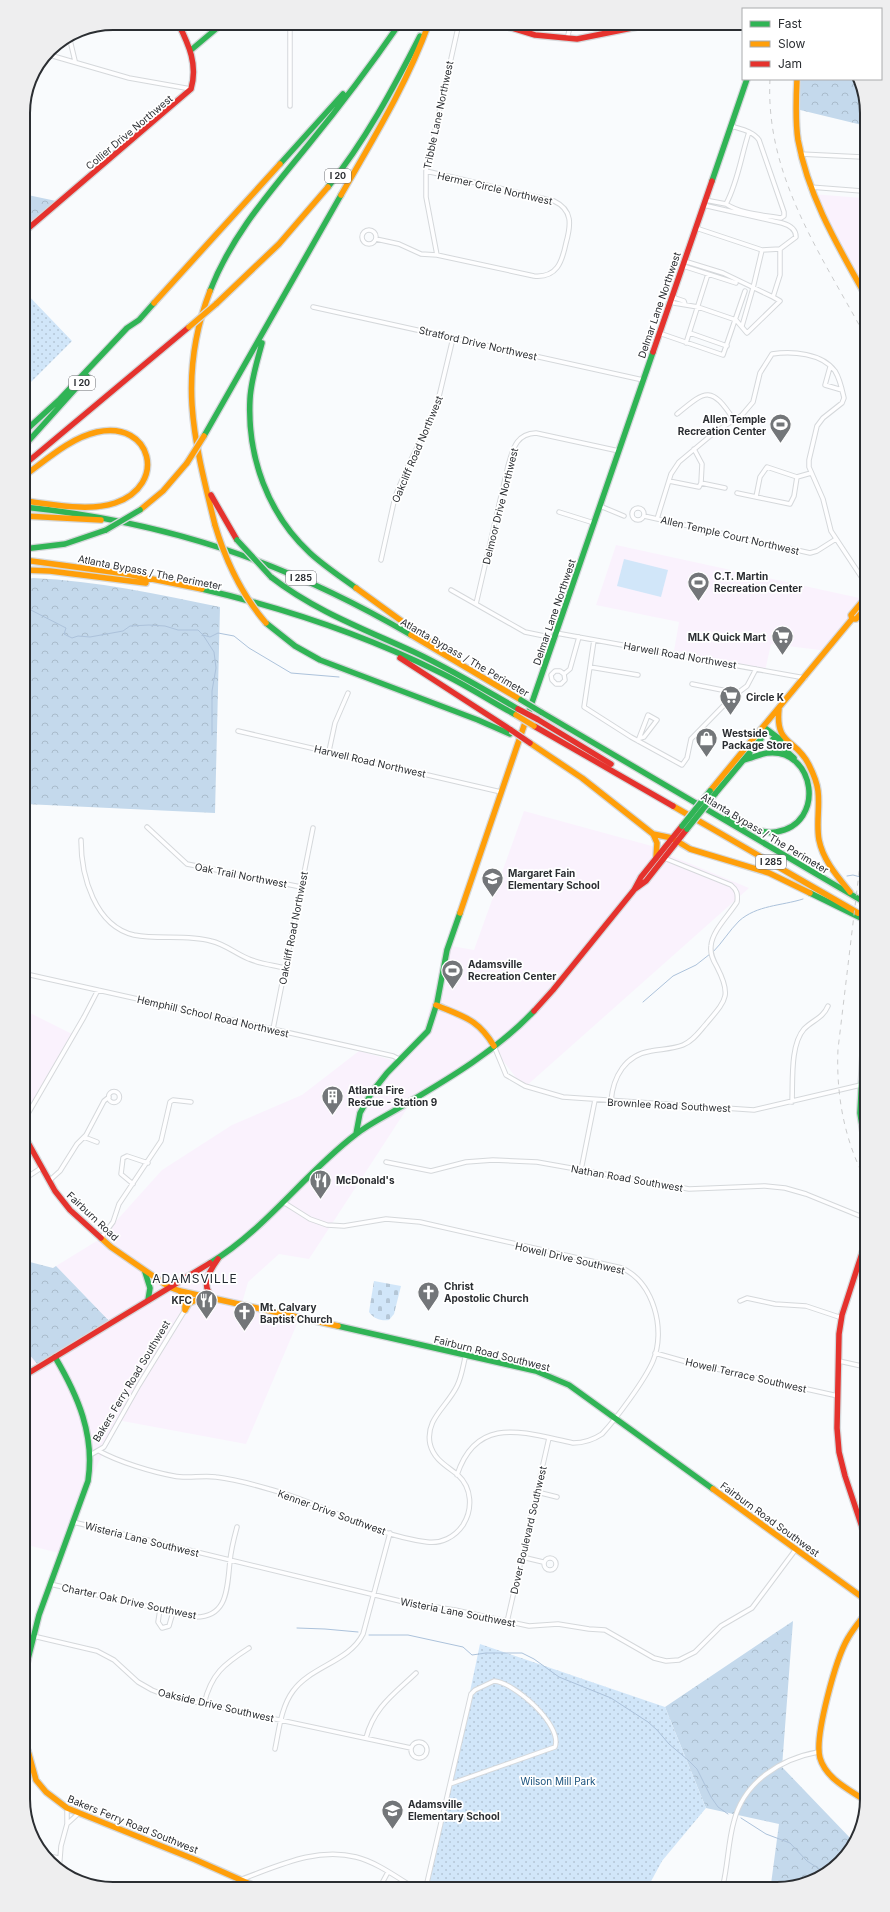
<svg xmlns="http://www.w3.org/2000/svg" width="890" height="1912" font-family="Inter,sans-serif">
<defs>
<pattern id="forest-crowns" width="20" height="18" patternUnits="userSpaceOnUse"><rect width="20" height="18" fill="#c4d9ec"/><path d="M2 6a3 3 0 1 1 6 0M12 15a3 3 0 1 1 6 0" fill="none" stroke="#a9bbcb"/></pattern>
<pattern id="cemetery-stones" width="16" height="16" patternUnits="userSpaceOnUse"><rect width="16" height="16" fill="#d1e6f9"/><path d="M2 7V4a2 2 0 0 1 4 0v3zM10 15v-3a2 2 0 0 1 4 0v3z" fill="#b4c6d6"/></pattern>
<pattern id="park-dots" width="8" height="8" patternUnits="userSpaceOnUse"><rect width="8" height="8" fill="#d1e6f9"/><path d="M2 2h.1M6 6h.1" fill="none" stroke="#b4c6d6" stroke-width="1.8" stroke-linecap="round"/></pattern>
</defs>
<rect width="100%" height="100%" fill="#f9fbfd"/>
<path fill="#faf2fd" d="M812,194L862,198L863,292Z
M616,545L864,599V607L828,651L771,644L765,671L674,651L679,622L596,605Z
M524,811L659,848L669,855L749,888L524,1088L494,1049L408,1107L309,1259L279,1254L248,1282L242,1303L299,1319L246,1444L117,1420L59,1553L27,1545V1352L40,1367L113,1325L56,1266L100,1239L162,1170L232,1125L302,1095L359,1051L396,1061L423,1034L446,945L474,950Z
M26,1011L76,1036L26,1116Z"/>
<path fill="#d1e6f9" d="M624,559L668,570L661,597L617,586Z"/>
<path fill="url(#forest-crowns)" d="M799,79H859L862,84V125L796,109Z
M23,194L61,202L24,233Z
M33,578C97,581 158,594 220,607L215,813L25,804L24,580Z
M26,1261L53,1268L56,1266L113,1325L40,1367L27,1352Z
M793,1621L782,1767L853,1841L849,1854L806,1884H771L779,1824L706,1808L665,1707Z"/>
<path fill="url(#cemetery-stones)" d="M374,1281L401,1286L394,1314L389,1320C381,1321 374,1319 369,1312Z"/>
<path fill="url(#park-dots)" d="M24,291L72,341L24,389Z
M480,1644L665,1707L706,1808L662,1861L649,1885L425,1887L442,1825Z"/>
<g fill="none" stroke-linecap="round" stroke-linejoin="round">
<path stroke="#acc2db" stroke-width="1" d="M25,607L66,628L64,634L72,638L78,636L90,637L123,631L130,626L149,625L165,626L178,630H198L203,635L214,652L216,668L212,691V735
M203,635L210,637L218,633L234,636L249,648L291,673L339,677
M847,876L853,875L864,878
M713,952C722,943 729,931 739,921C757,905 781,906 803,899
M643,1002L673,976L696,965L710,954
M297,1628L325,1629L358,1632
M369,1635H408L463,1647L472,1655L486,1653H522L534,1659L559,1677L611,1698L648,1722L657,1730L669,1744L688,1760L697,1769L711,1797L718,1807L728,1814
M741,1818L766,1834L790,1843L807,1861L824,1872"/>
<defs>
<path id="street" d="M69,36L75,61
M567,39L571,23
M46,54L129,78L191,89
M290,106V23
M800,154L862,157
M810,187L862,191
M705,200L726,204C738,182 741,156 749,132
M726,204C741,214 764,215 781,218L784,216V212L759,140C753,131 740,129 731,126
M696,228L762,250L780,249
M362 237a7 7 0 1 1 14 0a7 7 0 1 1-14 0Z
M376,239L399,244L421,254L437,255L534,276C557,278 562,262 566,243C571,225 573,210 554,201L426,171
M437,255L426,197V171L459,23
M684,261L723,273L773,297L780,275V249L796,237C796,229 789,225 782,223L703,205
M683,266L736,283
M671,299L674,303L698,307L736,320L747,333L780,301L773,297
M671,299L675,298L684,301L685,304
M313,307L643,380
M742,326L753,288L762,250
M659,333L723,355L745,291
M690,333L727,346
M686,343L708,274
M830,367L825,385L842,390
M677,414C706,390 711,385 734,420
M694,449L702,464L701,483
M797,477L811,473
M669,481L699,487L701,483L725,488
M737,493L790,504L794,496L797,477
M756,497L760,477L767,467L797,477
M600,506L624,516
M632 514a6 6 0 1 1 12 0a6 6 0 1 1-12 0Z
M559,512L594,523
M644,516L810,553L817,551L836,539
M657,519L671,474L679,462L715,432L742,415L753,402L760,373L772,354C792,351 822,353 835,371C840,379 842,389 844,398L842,403L823,418L817,426L809,460V467L823,499L831,531L864,581
M381,560L395,497L406,470L436,409L453,338
M451,590L525,632L554,638
M476,604L508,466C513,450 515,434 536,433L619,451
M556,633L805,678
M594,640L584,707L631,737L682,765L687,758L691,739L731,698L747,686L756,669
M590,667L638,675
M564,674L560,671H555L551,675L552,680L556,684H561L565,680L564,674L570,669L579,637
M692,684L732,692L736,694
M238,731L501,792
M638,741L648,715L657,720L644,737L640,738
M329,751L335,723L348,693
M147,827L187,864L301,887
M81,840C81,876 95,926 134,935C159,940 186,934 211,941C225,944 236,954 249,959C261,964 273,965 285,968
M26,974L393,1056L399,1059
M273,1029L313,828
M494,1046L506,1075L525,1086L563,1097L754,1110L865,1084
M108.5 1097a5.5 5.5 0 1 1 11 0a5.5 5.5 0 1 1-11 0Z
M611,1101C613,1077 625,1055 651,1051C662,1049 673,1049 683,1045C693,1041 699,1032 706,1024C726,1000 732,996 717,967C713,960 710,954 711,946C712,931 729,915 737,902C738,894 737,890 731,885L664,858
M792,1102C793,1081 790,1045 804,1029C813,1020 823,1018 828,1006
M26,1117L84,1017L98,990
M84,1137L97,1142
M386,1162L431,1171L466,1162L493,1160L537,1162L689,1189L765,1186L785,1188L806,1194L865,1218
M581,1170L595,1100
M26,1178L41,1168
M49,1181L60,1171L77,1144L86,1135L104,1101L109,1097
M133,1184L121,1174L123,1158L127,1156L148,1163
M283,1202L310,1219L327,1225L344,1226L386,1219L420,1222L622,1268C654,1283 666,1330 653,1361C645,1380 616,1419 602,1434C593,1440 585,1443 573,1443C525,1433 477,1414 457,1475
M101,1238L113,1222L119,1204L161,1141L170,1102L173,1100L191,1102
M740,1301L747,1298L775,1304L806,1306L842,1318
M655,1353L694,1364L838,1396
M839,1361L866,1367
M99,1451C119,1462 152,1472 174,1476C187,1479 202,1475 216,1477C234,1479 252,1484 269,1489C323,1503 371,1535 427,1542C441,1544 455,1537 463,1525C473,1509 472,1488 458,1475C447,1466 434,1460 430,1444C425,1419 447,1407 457,1386C462,1376 463,1365 466,1354
M92,1454L104,1447L139,1385L185,1310
M537,1492L557,1497
M73,1522L404,1602L455,1610L529,1626L558,1624L589,1629L605,1630L654,1658L666,1661L679,1660L695,1652L721,1626L752,1608L796,1549
M522,1557L543,1562
M544 1564a6 6 0 1 1 12 0a6 6 0 1 1-12 0Z
M50,1584L193,1617C229,1619 227,1586 230,1561C231,1549 234,1538 237,1527
M160,1609L158,1622L162,1628L169,1626L173,1612
M507,1622L549,1438
M33,1636L97,1651L114,1660L138,1682L152,1690L167,1696L411,1748
M494,1681C514,1682 563,1725 555,1747L450,1784L471,1694L475,1690Z
M204,1704C211,1674 224,1664 249,1648
M366,1738C374,1707 394,1694 416,1673
M411 1750a8 8 0 1 1 16 0a8 8 0 1 1-16 0Z
M275,1749C279,1730 281,1707 293,1691C311,1666 349,1662 363,1634L390,1533
M67,1824L79,1813
M48,1856L59,1858
M59,1871L61,1846L67,1824V1808
M242,1879C278,1866 316,1847 356,1857C376,1862 395,1876 413,1887
M723,1885C728,1864 728,1842 734,1821C744,1782 780,1759 818,1752
M380,1887L388,1872
M426,1887L450,1784
M109,1889L126,1888"/>
<path id="fast" d="M191,50L223,23
M280,164L343,94
M712,181L747,79
M328,187C365,141 393,89 420,36
M210,291C232,234 271,191 309,144C341,105 371,65 400,23
M262,343C257,362 251,380 250,399C247,457 268,514 310,553C324,566 341,577 356,588
M24,432L60,399L127,328L139,320L154,303
M204,436L341,195
M24,446L87,376
M24,507C168,522 286,562 411,635
M24,549L65,544L106,530
M271,577C315,611 364,629 414,652C450,669 484,689 518,709
M202,589C284,608 364,635 439,672C466,685 490,701 516,715
M266,623L295,646L320,660L478,720L510,734
M541,712L864,902
M527,717L653,352
M765,728L781,740
M773,739L794,758
M715,794L761,739L762,730
M727,818C742,823 760,835 776,832C827,824 815,747 767,753C760,754 752,758 744,760
M810,893L865,920
M865,1017L860,1113L865,1145
M356,1134L360,1113L372,1092L387,1073L428,1031L437,1003L447,950L460,913
M210,1263C265,1230 304,1174 355,1135C370,1123 388,1115 404,1105C450,1078 497,1050 534,1011
M145,1272L150,1288L148,1300
M338,1326L536,1371L569,1385L713,1489
M27,1663L39,1615L88,1481C95,1435 78,1396 55,1357"/>
<path id="slow" d="M797,79C796,99 795,120 798,140C808,195 836,243 863,291
M341,195C373,139 407,84 429,23
M210,291C177,377 194,440 215,525
M154,303L280,164
M216,304L279,244L328,187
M24,476C46,460 70,438 97,432C152,420 168,485 115,503C88,512 52,504 24,501
M140,510L163,491L187,463
M24,516L101,520
M24,560L127,574L202,589
M24,570L50,571L146,583
M356,588L436,646
M852,619H856L864,610
M411,635L521,700
M779,709C775,746 796,738 809,765C813,773 817,782 818,791C820,807 816,824 819,840C823,860 837,876 850,892
M530,743L582,778L653,834L672,838L690,849L769,873L810,893
M710,791L852,619L851,615L861,603H864
M673,806L858,913
M653,834L657,843L656,858
M460,913L527,717
M436,1005C464,1017 478,1019 494,1046
M101,1238L111,1247L169,1287L180,1291L338,1326
M180,1291L185,1303V1310
M185,1310L189,1303L204,1297
M713,1489L866,1600
M866,1613C860,1621 853,1629 848,1638C836,1658 814,1737 820,1758C826,1779 850,1790 866,1801
M28,1751L36,1780L46,1792L67,1808L196,1860L259,1888"/>
<path id="jam" d="M495,23L535,35L577,39L657,23
M24,232L191,89C198,65 189,45 178,23
M653,352L712,181
M24,465L189,327
M211,495L237,540
M400,658L511,730
M537,719L611,764
M534,726L673,806
M635,889L646,881L687,829
M534,1011L553,990L634,890L641,877L682,826
M26,1139L55,1191L70,1210L101,1238
M865,1244L842,1315L839,1334L837,1428L839,1452L845,1476L866,1539
M213,1298C200,1285 209,1272 218,1259
M27,1374L210,1263"/>
</defs>
<use href="#street" stroke="#d5d8db" stroke-width="5.5"/>
<use href="#fast" stroke="#d5d8db" stroke-width="8"/>
<use href="#slow" stroke="#d5d8db" stroke-width="8"/>
<use href="#jam" stroke="#d5d8db" stroke-width="8"/>
<use href="#street" stroke="#fefeff" stroke-width="3.5"/>
<use href="#fast" stroke="#30b455" stroke-width="5.5"/>
<use href="#slow" stroke="#ff9f0a" stroke-width="5.5"/>
<use href="#jam" stroke="#e5322d" stroke-width="5.5"/>
<path stroke="#cbcccd" stroke-width="1" stroke-dasharray="5 5" stroke-linecap="butt" d="M770,79C765,174 820,253 863,332
M864,831L838,1049C836,1094 844,1139 865,1179"/>
<defs>
<path id="fast-bridge" d="M106,530L140,510
M237,540L271,577
M521,700L541,712
M682,826L710,791
M687,829L715,794"/>
<path id="slow-bridge" d="M189,327L216,304
M187,463L204,436
M215,525C226,562 241,594 266,623
M516,715L534,726"/>
<path id="jam-bridge" d="M518,709L537,719
M511,730L530,743"/>
</defs>
<use href="#fast-bridge" stroke="#d5d8db" stroke-width="8" stroke-linecap="butt"/>
<use href="#slow-bridge" stroke="#d5d8db" stroke-width="8" stroke-linecap="butt"/>
<use href="#jam-bridge" stroke="#d5d8db" stroke-width="8" stroke-linecap="butt"/>
<use href="#fast-bridge" stroke="#30b455" stroke-width="5.5"/>
<use href="#slow-bridge" stroke="#ff9f0a" stroke-width="5.5"/>
<use href="#jam-bridge" stroke="#e5322d" stroke-width="5.5"/>
</g>
<defs>
<symbol id="stadium-pin" viewBox="-11 -11 22 30"><path d="M0 17L-7.5 6A9.5 9.5 0 1 1 7.5 6Z" fill="#737679" stroke="#fff"/><path d="M0-5a6.5 5 0 1 0 0 10a6.5 5 0 1 0 0-10ZM-3.5-1.8h7v3.6h-7Z" fill="#fff"/></symbol>
<symbol id="supermarket-pin" viewBox="-11 -11 22 30"><path d="M0 17L-7.5 6A9.5 9.5 0 1 1 7.5 6Z" fill="#737679" stroke="#fff"/><path d="M-6-5.5h2.5l.6 2H6L4.5 2H-2.5L-4.4-4H-6ZM-1.5 3.2a1.3 1.3 0 1 0 .1 0ZM3 3.2a1.3 1.3 0 1 0 .1 0Z" fill="#fff"/></symbol>
<symbol id="shop-pin" viewBox="-11 -11 22 30"><path d="M0 17L-7.5 6A9.5 9.5 0 1 1 7.5 6Z" fill="#737679" stroke="#fff"/><path d="M-5-2.5h2.3a2.7 3.5 0 0 1 5.4 0H5L5.5 6h-11ZM-1.5-2.5h3a1.5 2.3 0 0 0-3 0Z" fill="#fff"/></symbol>
<symbol id="school-pin" viewBox="-11 -11 22 30"><path d="M0 17L-7.5 6A9.5 9.5 0 1 1 7.5 6Z" fill="#737679" stroke="#fff"/><path d="M0-5L7-2L0 1L-7-2ZM-4 1L0 2.5L4 1V4Q0 6-4 4Z" fill="#fff"/></symbol>
<symbol id="building-pin" viewBox="-11 -11 22 30"><path d="M0 17L-7.5 6A9.5 9.5 0 1 1 7.5 6Z" fill="#737679" stroke="#fff"/><path d="M-4-6H4V6H1V3H-1V6H-4ZM-2.5-4.3h1.7v1.8h-1.7ZM.8-4.3h1.7v1.8H.8ZM-2.5-1h1.7V.8h-1.7ZM.8-1h1.7V.8H.8Z" fill="#fff"/></symbol>
<symbol id="restaurant-pin" viewBox="-11 -11 22 30"><path d="M0 17L-7.5 6A9.5 9.5 0 1 1 7.5 6Z" fill="#737679" stroke="#fff"/><path d="M-5-6h1v4h1v-4h1v4h1v-4h1v5L-1.5 .5V6h-2V.5L-5-1ZM5-6V6H3V1.5H1.5Q1.5-4 5-6Z" fill="#fff"/></symbol>
<symbol id="church-pin" viewBox="-11 -11 22 30"><path d="M0 17L-7.5 6A9.5 9.5 0 1 1 7.5 6Z" fill="#737679" stroke="#fff"/><path d="M-1.2-6h2.4v3.5h3.3v2.4h-3.3V6h-2.4V-.1h-3.3v-2.4h3.3Z" fill="#fff"/></symbol>
</defs>
<g fill-rule="evenodd">
<use href="#stadium-pin" x="768" y="412" width="25" height="34"/>
<use href="#stadium-pin" x="686" y="570" width="25" height="34"/>
<use href="#supermarket-pin" x="770" y="624" width="25" height="34"/>
<use href="#supermarket-pin" x="718" y="684" width="25" height="34"/>
<use href="#shop-pin" x="694" y="726" width="25" height="34"/>
<use href="#school-pin" x="480" y="866" width="25" height="34"/>
<use href="#stadium-pin" x="440" y="958" width="25" height="34"/>
<use href="#building-pin" x="320" y="1084" width="25" height="34"/>
<use href="#restaurant-pin" x="308" y="1168" width="25" height="34"/>
<use href="#church-pin" x="416" y="1280" width="25" height="34"/>
<use href="#restaurant-pin" x="194" y="1288" width="25" height="34"/>
<use href="#church-pin" x="232" y="1300" width="25" height="34"/>
<use href="#school-pin" x="380" y="1798" width="25" height="34"/>
</g>
<g text-anchor="middle" stroke-width="3.5" stroke-linejoin="round" paint-order="stroke">
<g fill="#fff" stroke="#6b6d70" stroke-width="1">
<rect x="325" y="169" width="26" height="14" rx="3"/>
<rect x="69" y="376" width="26" height="14" rx="3"/>
<rect x="286" y="571" width="30" height="14" rx="3"/>
<rect x="756" y="855" width="30" height="14" rx="3"/>
</g>
<g font-size="9" font-weight="bold" fill="#2b2e32">
<text x="338" y="179">I 20</text>
<text x="82" y="386">I 20</text>
<text x="301" y="581">I 285</text>
<text x="771" y="865">I 285</text>
</g>
<g font-size="10" fill="#2b2e32" stroke="#fff">
<text transform="translate(438 115) rotate(-78)" y="4">Tribble Lane Northwest</text>
<text transform="translate(129 132) rotate(-40)" y="4">Collier Drive Northwest</text>
<text transform="translate(495 188) rotate(13)" y="4">Hermer Circle Northwest</text>
<text transform="translate(659 305) rotate(-71)" y="4">Delmar Lane Northwest</text>
<text transform="translate(478 343) rotate(13)" y="4">Stratford Drive Northwest</text>
<text transform="translate(417 449) rotate(-67)" y="4">Oakcliff Road Northwest</text>
<text transform="translate(500 506) rotate(-76)" y="4">Delmoor Drive Northwest</text>
<text transform="translate(730 535) rotate(13)" y="4">Allen Temple Court Northwest</text>
<text transform="translate(150 572) rotate(11)" y="4">Atlanta Bypass / The Perimeter</text>
<text transform="translate(554 612) rotate(-71)" y="4">Delmar Lane Northwest</text>
<text transform="translate(680 655) rotate(10)" y="4">Harwell Road Northwest</text>
<text transform="translate(465 657) rotate(30)" y="4">Atlanta Bypass / The Perimeter</text>
<text transform="translate(370 761) rotate(13)" y="4">Harwell Road Northwest</text>
<text transform="translate(765 833) rotate(31)" y="4">Atlanta Bypass / The Perimeter</text>
<text transform="translate(241 875) rotate(11)" y="4">Oak Trail Northwest</text>
<text transform="translate(293 928) rotate(-79)" y="4">Oakcliff Road Northwest</text>
<text transform="translate(213 1016) rotate(13)" y="4">Hemphill School Road Northwest</text>
<text transform="translate(669 1105) rotate(3)" y="4">Brownlee Road Southwest</text>
<text transform="translate(627 1178) rotate(10)" y="4">Nathan Road Southwest</text>
<text transform="translate(93 1216) rotate(43)" y="4">Fairburn Road</text>
<text transform="translate(570 1258) rotate(13)" y="4">Howell Drive Southwest</text>
<text transform="translate(492 1353) rotate(14)" y="4">Fairburn Road Southwest</text>
<text transform="translate(746 1375) rotate(13)" y="4">Howell Terrace Southwest</text>
<text transform="translate(131 1381) rotate(-59)" y="4">Bakers Ferry Road Southwest</text>
<text transform="translate(332 1512) rotate(20)" y="4">Kenner Drive Southwest</text>
<text transform="translate(770 1519) rotate(36)" y="4">Fairburn Road Southwest</text>
<text transform="translate(528 1530) rotate(-77)" y="4">Dover Boulevard Southwest</text>
<text transform="translate(142 1539) rotate(14)" y="4">Wisteria Lane Southwest</text>
<text transform="translate(129 1601) rotate(12)" y="4">Charter Oak Drive Southwest</text>
<text transform="translate(458 1612) rotate(11)" y="4">Wisteria Lane Southwest</text>
<text transform="translate(216 1705) rotate(13)" y="4">Oakside Drive Southwest</text>
<text transform="translate(133 1824) rotate(22)" y="4">Bakers Ferry Road Southwest</text>
</g>
<g font-size="10" font-weight="bold" fill="#2b2e32" stroke="#fff" text-anchor="start">
<text x="766" y="423" text-anchor="end">Allen Temple<tspan x="766" dy="12">Recreation Center</tspan></text>
<text x="714" y="580">C.T. Martin<tspan x="714" dy="12">Recreation Center</tspan></text>
<text x="766" y="641" text-anchor="end">MLK Quick Mart</text>
<text x="746" y="701">Circle K</text>
<text x="722" y="737">Westside<tspan x="722" dy="12">Package Store</tspan></text>
<text x="508" y="877">Margaret Fain<tspan x="508" dy="12">Elementary School</tspan></text>
<text x="468" y="968">Adamsville<tspan x="468" dy="12">Recreation Center</tspan></text>
<text x="348" y="1094">Atlanta Fire<tspan x="348" dy="12">Rescue - Station 9</tspan></text>
<text x="336" y="1184">McDonald's</text>
<text x="444" y="1290">Christ<tspan x="444" dy="12">Apostolic Church</tspan></text>
<text x="192" y="1304" text-anchor="end">KFC</text>
<text x="260" y="1311">Mt. Calvary<tspan x="260" dy="12">Baptist Church</tspan></text>
<text x="408" y="1808">Adamsville<tspan x="408" dy="12">Elementary School</tspan></text>
</g>
<g font-size="10" fill="#18517c" stroke="#fff">
<text x="558" y="1785">Wilson Mill Park</text>
</g>
<g font-size="12" letter-spacing="1" fill="#232a31" stroke="#fff">
<text x="195" y="1283">ADAMSVILLE</text>
</g>
</g>
<path d="M0 0H890V1912H0ZM113 30H777A83 83 0 0 1 860 113V1799A83 83 0 0 1 777 1882H113A83 83 0 0 1 30 1799V113A83 83 0 0 1 113 30Z" fill="#eeeeef" fill-rule="evenodd"/>
<path fill="none" stroke="#2b2e32" stroke-width="2" d="M113 30H777A83 83 0 0 1 860 113V1799A83 83 0 0 1 777 1882H113A83 83 0 0 1 30 1799V113A83 83 0 0 1 113 30Z"/>
<rect x="742" y="8" width="140" height="72" fill="#ffffff" stroke="#aaabad"/>
<rect x="750" y="21" width="20" height="6" fill="#30b455" stroke="#aaabad"/>
<text x="778" y="28" font-size="12" fill="#2b2e32">Fast</text>
<rect x="750" y="41" width="20" height="6" fill="#ff9f0a" stroke="#aaabad"/>
<text x="778" y="48" font-size="12" fill="#2b2e32">Slow</text>
<rect x="750" y="61" width="20" height="6" fill="#e5322d" stroke="#aaabad"/>
<text x="778" y="68" font-size="12" fill="#2b2e32">Jam</text>
</svg>
